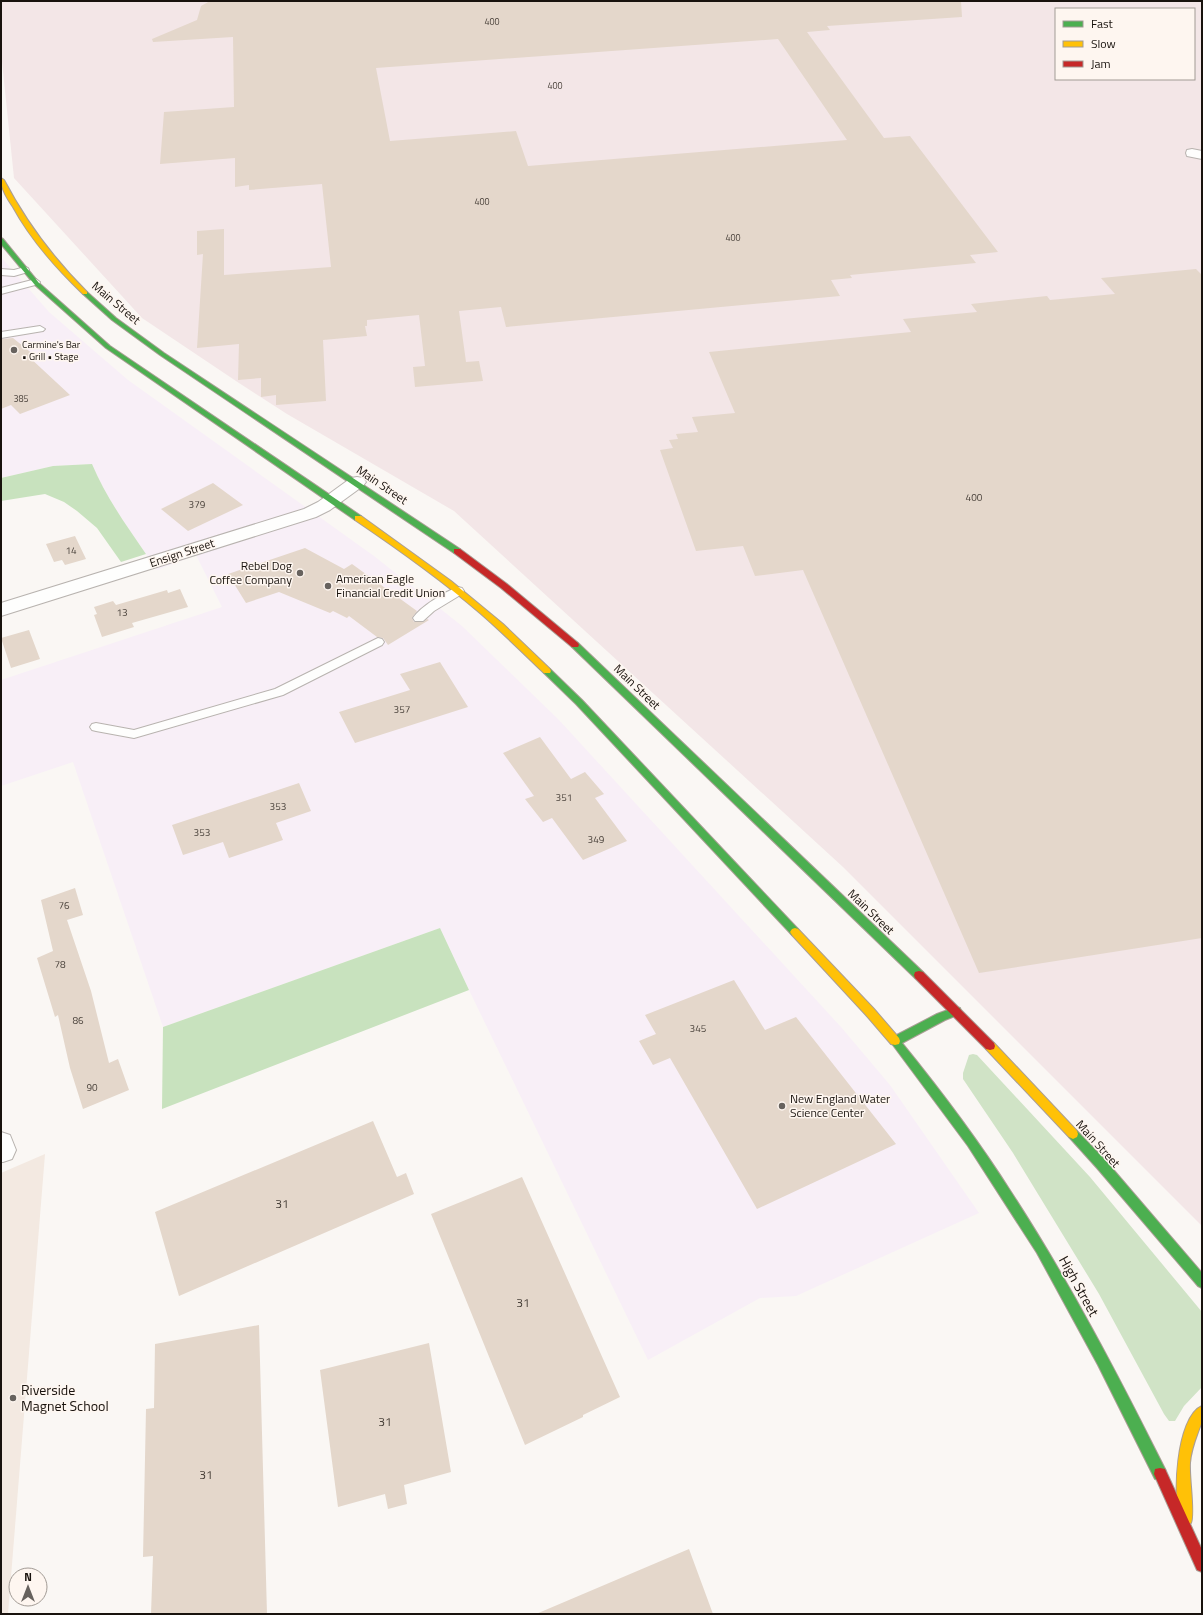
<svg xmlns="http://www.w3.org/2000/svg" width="1203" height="1615" font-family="'Titillium Web',sans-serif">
<rect width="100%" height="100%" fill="#faf7f4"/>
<path fill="#f8eff7" d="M1,257L49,312L128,380L374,556L462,626L559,720L841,1027L890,1085L979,1213L796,1296L760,1298L648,1360L469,990L440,928L163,1027L73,762L1,786V680L222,607L196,555L157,570L119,515L101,484L92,464L53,466L1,478Z"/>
<path fill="#f3e6e7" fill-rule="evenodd" d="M1,1H1202V1226L843,867L454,511L287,414L239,383L142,318L14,178L1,52ZM1056,9H1194V79H1056Z"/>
<path fill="#f3e9e1" d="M45,1154L8,1614H1V1173Z"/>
<path fill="#d0e3c6" d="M973,1054L977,1055L1090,1177L1202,1312V1387L1184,1406L1175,1421H1169L1164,1414L1099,1294L1013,1153L963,1079V1073L969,1055Z"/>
<path fill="#c8e2be" d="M92,464C106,497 126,525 146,554L121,562L97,528L77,511L64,502L45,494L1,501V478L53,466Z
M440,928L469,990L162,1109L163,1027Z"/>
<path fill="#e4d7cb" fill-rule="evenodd" d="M210,1H961L962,17L827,26L830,30L807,32L884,138L910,136L998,252L970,255L976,263L850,275L852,278L831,280L840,296L506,327L501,307L459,311L466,362L479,361L483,381L415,387L413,367L425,366L419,315L367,320V326H365L367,336L323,340L326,401L276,405V395L261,397V378L238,380L239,344L197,348L203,254L197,255V231L224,229V275L331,267L322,184L249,190V185L235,187V158L160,164L164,112L234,107L233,37L153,42L152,39L197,20L201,6ZM778,39L847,140L528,166L516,131L390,141L376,68Z
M1196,269L1202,275V938L979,973L803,570L755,576L743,546L696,551L660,450L673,448L669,440L678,439L676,434L698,432L692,417L735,413L709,352L911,332L903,319L977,312L971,304L1047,296L1050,300L1115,294L1101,278Z
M13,338L34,355L28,356L70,395L20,414L11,405L1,409V339Z
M213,483L243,505L188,531L161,509Z
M75,536L86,559L65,565L62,560L54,562L46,544Z
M305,548L344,569L352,564L417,611L412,618L414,622H423L427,619L429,620L388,645L383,638L377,637L349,616L347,618L333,611L330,613L279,592L246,603L228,574Z
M180,589L188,607L132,623L134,627L102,637L94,615L97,614L94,607L113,601L116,605L167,590L168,593Z
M29,630L40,659L11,668L1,638Z
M440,662L468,707L355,743L339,712L410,690L400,674Z
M540,737L571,779L585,772L604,794L595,798L627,841L583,860L552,818L543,822L525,799L534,796L503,753Z
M299,783L311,811L276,823L283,840L229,858L223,842L183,855L172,825Z
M75,888L83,915L67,920L91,991L109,1063L118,1059L129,1090L83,1109L70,1068L58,1015L55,1017L37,958L53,951L41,900Z
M734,980L765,1030L796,1017L896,1144L757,1209L670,1058L653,1065L639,1041L656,1034L645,1015Z
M373,1121L397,1177L406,1173L414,1194L179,1296L155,1212Z
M522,1177L620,1397L583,1415V1417L525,1445L431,1214Z
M259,1325L267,1614H151L153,1556L143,1557L146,1409L154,1408L155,1344Z
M429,1343L451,1472L404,1485L407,1504L388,1509L385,1494L338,1507L320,1370Z
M689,1549L713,1614H536Z"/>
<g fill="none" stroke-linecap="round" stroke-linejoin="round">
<defs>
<path id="lane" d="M25,267L28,268L29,270L28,272L14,276L1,275V269L14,270Z
M36,279L40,282L39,284L1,294V288Z
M40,326L45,329L43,331L1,338V332Z
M458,587L462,588L464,591L462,594L434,611L423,621H415L413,618C420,607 446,591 458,587Z
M378,638L382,639L384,642L382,645L283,695L134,738L96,731L92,730L90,727L92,724L96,723L134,730L275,689Z"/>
<path id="street" d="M1192,149L1202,151V159L1187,156L1186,153L1187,150Z
M357,477L363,478L366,482L363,486L330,510L316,517L1,616V603L304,509L318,502L351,478Z
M1,1132L10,1135L16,1150L12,1159L3,1162H1Z"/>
<path id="fast" d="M1,238L3,239L39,283L110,346L361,516V520H355L106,348L35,285L1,244Z
M83,292H87L116,318L164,353L460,549V553H454L160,355L112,320L83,294Z
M575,642L578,643L923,972L924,975L923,978L919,979L915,978L572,647L571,645L572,643Z
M547,668L550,669L582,700L798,929L800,932L798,935L795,936L792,935L576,704L544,673L543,671Z
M956,1007L960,1008L961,1011L960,1014L945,1020L902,1043C941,1091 978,1140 1011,1192C1069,1281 1118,1375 1165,1469L1166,1474L1165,1479L1160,1480L1155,1479L1098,1365L1037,1253L968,1146L890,1041L891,1038L937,1014Z
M1073,1129L1077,1131L1105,1160L1202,1273V1288L1198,1286L1097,1168L1069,1137L1068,1134L1069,1131Z"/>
<path id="slow" d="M1,178L4,180C26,222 53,258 87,292V294H83C56,268 31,240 13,207C7,198 1,189 1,178Z
M355,516H361L451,581L503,624L550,669L551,671L550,673H544C523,653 502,632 480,613C440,579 398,549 355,520Z
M795,928L798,929L874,1009L899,1038L900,1041L899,1044L895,1045L891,1044L866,1015L792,935L790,932L792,929Z
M990,1042L994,1043L1077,1131L1078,1134L1077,1137L1073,1139L1069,1137L986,1049L985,1046L986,1043Z
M1202,1406C1202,1411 1203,1419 1201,1424C1196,1438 1191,1449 1190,1463C1189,1478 1195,1513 1191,1523L1186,1525L1181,1523C1172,1500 1176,1417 1202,1406Z"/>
<path id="jam" d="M454,549H460L507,584L578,643L579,645L578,647H572L501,588L454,553Z
M919,971L923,972L994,1043L995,1046L994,1049L990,1050L986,1049L915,978L914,975L915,972Z
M1160,1468L1165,1469L1202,1550V1572L1197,1570L1154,1474L1155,1469Z"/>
</defs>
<use href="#lane" stroke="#b8b3af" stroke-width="2"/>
<use href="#street" stroke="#b8b3af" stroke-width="2"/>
<use href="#fast" stroke="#aa9e95" stroke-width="2"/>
<use href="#slow" stroke="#aa9e95" stroke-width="2"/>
<use href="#jam" stroke="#aa9e95" stroke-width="2"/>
<use href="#lane" fill="#fefefd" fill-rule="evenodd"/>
<use href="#street" fill="#fefefd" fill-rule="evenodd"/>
<use href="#fast" fill="#4caf50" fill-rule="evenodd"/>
<use href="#slow" fill="#ffc107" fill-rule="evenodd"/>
<use href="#jam" fill="#c62828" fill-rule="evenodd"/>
</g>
<g fill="#67625e" stroke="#fef6f0" stroke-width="1.5">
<circle cx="14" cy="350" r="4"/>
<circle cx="300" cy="573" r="4"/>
<circle cx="328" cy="586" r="4"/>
<circle cx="782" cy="1106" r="4"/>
<circle cx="13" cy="1398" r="4"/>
</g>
<g text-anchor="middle" stroke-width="3" stroke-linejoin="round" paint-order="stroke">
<g font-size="9" fill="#4b433c">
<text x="492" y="25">400</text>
<text x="555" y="89">400</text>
<text x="482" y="205">400</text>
<text x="733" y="241">400</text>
<text x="21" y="402">385</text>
</g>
<g font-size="10" fill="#18120d" stroke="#fef6f0" text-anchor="start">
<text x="22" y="348">Carmine's Bar<tspan x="22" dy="12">• Grill • Stage</tspan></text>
</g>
<g font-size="10" fill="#4b433c">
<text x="974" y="501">400</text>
<text x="197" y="508">379</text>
<text x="71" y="554">14</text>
<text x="122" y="616">13</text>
<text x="402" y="713">357</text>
<text x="564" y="801">351</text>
<text x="278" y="810">353</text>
<text x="202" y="836">353</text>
<text x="596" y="843">349</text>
<text x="64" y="909">76</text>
<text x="60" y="968">78</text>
<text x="78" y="1024">86</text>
<text x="698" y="1032">345</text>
<text x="92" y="1091">90</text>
</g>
<g font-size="12" fill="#18120d" stroke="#fef6f0">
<text transform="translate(116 303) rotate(40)" y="4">Main Street</text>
<text transform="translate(382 485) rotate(34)" y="4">Main Street</text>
<text transform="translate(182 553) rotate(-18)" y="4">Ensign Street</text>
<text transform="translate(637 687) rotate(44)" y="4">Main Street</text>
<text transform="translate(871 912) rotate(44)" y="4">Main Street</text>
<text transform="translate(1098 1144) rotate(48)" y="4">Main Street</text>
</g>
<g font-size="12" fill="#18120d" stroke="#fef6f0" text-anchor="start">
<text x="292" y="570" text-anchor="end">Rebel Dog<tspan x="292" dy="14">Coffee Company</tspan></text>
<text x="336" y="583">American Eagle<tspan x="336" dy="14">Financial Credit Union</tspan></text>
<text x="790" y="1103">New England Water<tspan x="790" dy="14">Science Center</tspan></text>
</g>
<g font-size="12" fill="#4b433c">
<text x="282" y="1208">31</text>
<text x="523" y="1307">31</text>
<text x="385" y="1426">31</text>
<text x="206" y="1479">31</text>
</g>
<g font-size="14" fill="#18120d" stroke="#fef6f0">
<text transform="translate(1079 1286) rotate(61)" y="5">High Street</text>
</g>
<g font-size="14" fill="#18120d" stroke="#fef6f0" text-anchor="start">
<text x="21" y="1395">Riverside<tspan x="21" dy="16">Magnet School</tspan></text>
</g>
</g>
<rect width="1203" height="1615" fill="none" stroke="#18120d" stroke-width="4"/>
<rect x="1055" y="8" width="140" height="72" fill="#fef6f0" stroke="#a29b95"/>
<rect x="1063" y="21" width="20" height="6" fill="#4caf50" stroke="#a29b95"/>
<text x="1091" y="28" font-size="12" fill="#18120d">Fast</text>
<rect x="1063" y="41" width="20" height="6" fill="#ffc107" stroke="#a29b95"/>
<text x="1091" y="48" font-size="12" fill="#18120d">Slow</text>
<rect x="1063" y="61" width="20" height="6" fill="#c62828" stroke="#a29b95"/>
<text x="1091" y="68" font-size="12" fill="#18120d">Jam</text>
<g transform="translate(28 1587)"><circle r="19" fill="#fef6f0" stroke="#a29b95"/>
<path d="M0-3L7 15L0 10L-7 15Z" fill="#67625e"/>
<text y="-6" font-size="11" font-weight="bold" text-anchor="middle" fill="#18120d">N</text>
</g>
</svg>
